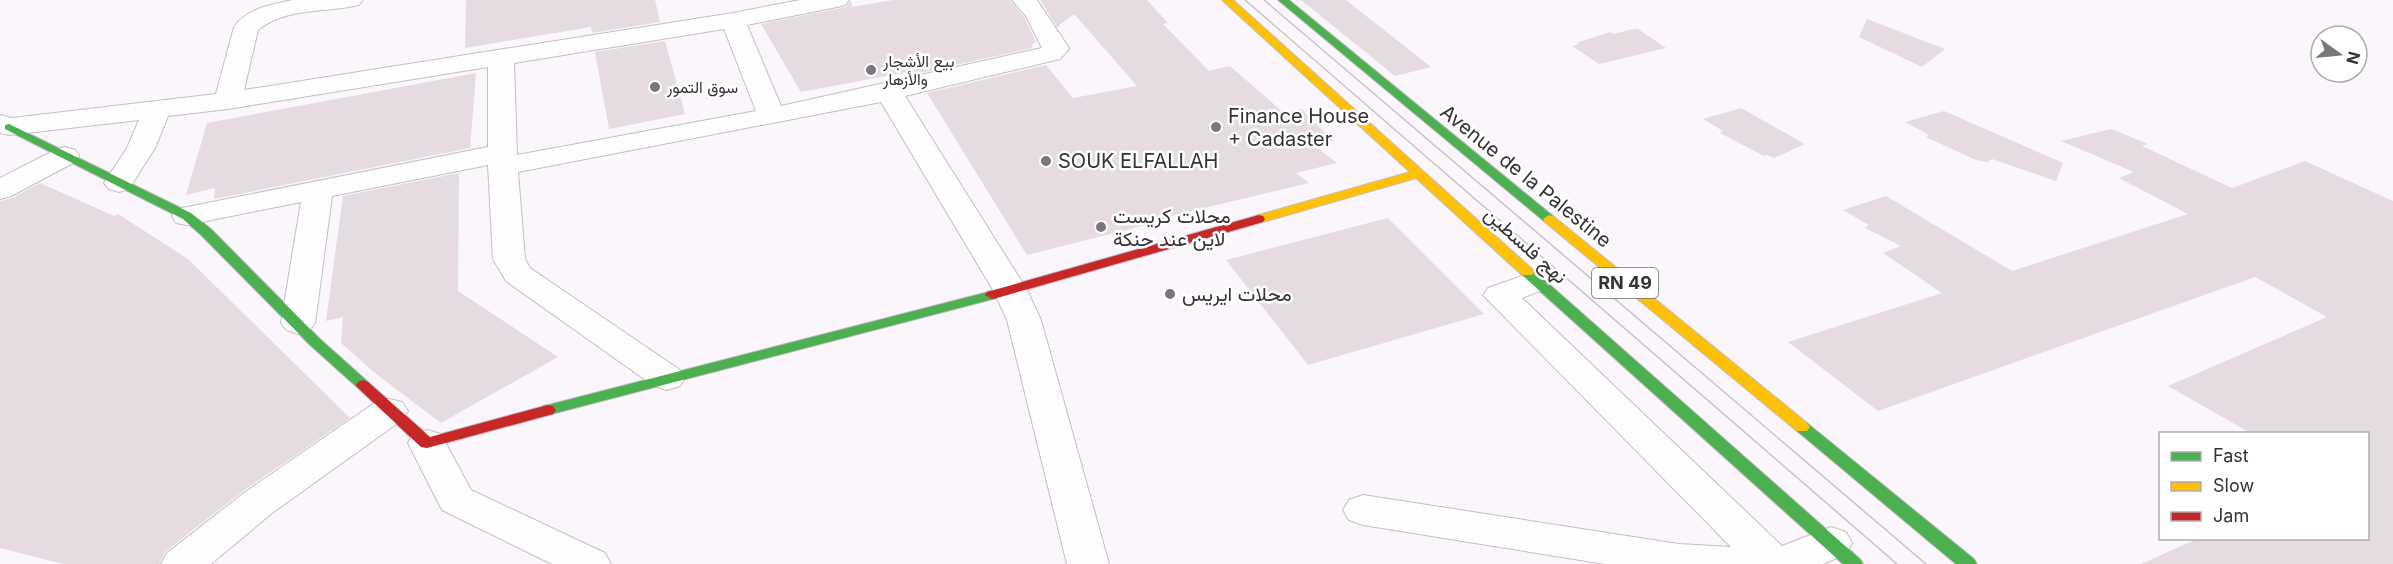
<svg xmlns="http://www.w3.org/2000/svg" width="2393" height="564" font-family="Inter,Vazirmatn,sans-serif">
<rect width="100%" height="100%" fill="#fbf6fb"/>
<path fill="#e5dbe1" d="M466,0H655L660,22L592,33L591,27L465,48Z
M851,0L852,7L893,0H1010L1024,17L1036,42L1031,45L1033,48L915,74L913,71L801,92L761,24L846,7Z
M1040,0H1147L1168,23L1163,24L1209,71L1230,66L1284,113L1301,109L1334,141L1315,146L1337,163L1296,173L1309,183L1167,217L1170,219L1027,255L927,93L1046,65L1073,98L1137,86L1074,14L1057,27Z
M1301,0H1346L1431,67L1395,76Z
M1867,19L1945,49L1922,67L1859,37Z
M1633,29H1638L1666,48L1599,64L1572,46L1579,44L1576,43L1610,32L1614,34Z
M665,41L685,114L609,129L595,52Z
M476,73L470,148L214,199L215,188L186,195L207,123Z
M1741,108L1805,144L1774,158L1767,155L1764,156L1720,133L1723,131L1703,119Z
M1944,111L2063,163L2056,181L1992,159L1987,162L1976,160L1926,137L1929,135L1905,122Z
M2111,129L2148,144L2142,146L2232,188L2305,161L2393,201V564H2141L2199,538H2367V434H2252L2168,386L2327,317L2255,277L1878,411L1788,342L1942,293L1883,253L1901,246L1865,228L1869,225L1843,210L1886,196L2012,271L2188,214L2119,178L2134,172L2061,141Z
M459,173L458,291L558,357L441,423L375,373L341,343L343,317L326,321L343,196Z
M40,183L114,216L118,214L188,259L350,418L243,491L166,551L159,564H63L0,548V201L12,198Z
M1388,218L1484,314L1308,365L1226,260Z"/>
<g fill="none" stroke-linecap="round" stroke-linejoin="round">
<defs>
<path id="street" d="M293,0H363L359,5C326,13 286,7 258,30L244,90L733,13L800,0H849L845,5L837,7L747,25L781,106L1042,48L1026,16L1012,0H1037L1067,45L1069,49L1060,59L905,96L1027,290L1041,320L1109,564H1067L1007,320L993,290L881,102L518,172L525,259L530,268L680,370L685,378L680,386L667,390L654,386L506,281L493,259L488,165L332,196L315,323L310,330L298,334L286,330L281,323L301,202L187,225L176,223L172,216L176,209L187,207L488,147V67L228,109L168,116L155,148L129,189L119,192L109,189L104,183L127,148L139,120L9,135L0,133V115L12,118L216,94L234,27C247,8 273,4 293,0ZM724,29L756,111L517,155L514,63Z
M65,147L75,150L79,156L75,162L11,196L0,199V178L55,150Z
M1536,271L1548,274L1552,281L1548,288L1522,298L1782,546L1831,527L1846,532L1852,543L1846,554L1823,564H1605L1363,525L1349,520L1343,510L1349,500L1363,495L1679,544L1731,547L1483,295L1488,288Z
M389,399L402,402L408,411L402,420L272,513L211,564H161L167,553L244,493L376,402Z
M427,430L441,434L471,490L605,553L611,564H552L442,510L408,443L413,434Z"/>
<path id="fast" d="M1278,0H1289L1553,216L1555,219L1553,222H1545Z
M9,124L191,213L211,229L320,339L368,382L370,385L368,388H358L310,345L201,235L183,219L5,129V125Z
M1527,268L1532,269L1860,559L1863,564H1843L1522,275L1520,272Z
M992,291L999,295L997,298L548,415L543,414L540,410L543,406L548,405Z
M1802,422L1807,423L1974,559L1977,564H1956L1797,431L1794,427L1797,423Z"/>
<path id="slow" d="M1222,0H1233L1532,269L1534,272L1532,275H1522L1416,178L1263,222H1255L1253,219L1255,216L1410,172Z
M1549,215L1553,216L1807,423L1810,427L1807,431H1797L1545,222L1543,219Z"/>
<path id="jam" d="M1259,215L1263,216L1265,219L1263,222L997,298L992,299L985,295L987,292Z
M363,380L368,382L430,437L548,405L553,406L556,410L553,414L427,448L421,447L358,388L356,385L358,382Z"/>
</defs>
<use href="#street" stroke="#c3bec3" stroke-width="2"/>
<use href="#fast" stroke="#c3bec3" stroke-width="2"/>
<use href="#slow" stroke="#c3bec3" stroke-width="2"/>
<use href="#jam" stroke="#c3bec3" stroke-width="2"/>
<use href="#street" fill="#fefefe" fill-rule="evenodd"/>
<use href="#fast" fill="#4caf50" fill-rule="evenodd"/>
<use href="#slow" fill="#ffc107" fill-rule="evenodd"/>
<use href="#jam" fill="#c62828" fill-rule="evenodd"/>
<path stroke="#c6c5c7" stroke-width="1.5" d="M1245,0L1897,564
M1264,0L1926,564"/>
</g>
<g fill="#7b757c" stroke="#fff" stroke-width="2">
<circle cx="871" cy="70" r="6"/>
<circle cx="655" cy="87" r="6"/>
<circle cx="1216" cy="127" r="6"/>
<circle cx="1046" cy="161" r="6"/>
<circle cx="1101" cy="227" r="6"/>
<circle cx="1170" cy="294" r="6"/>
</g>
<g text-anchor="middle" stroke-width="5" stroke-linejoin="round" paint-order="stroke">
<g font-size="16" fill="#363037" stroke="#fff" text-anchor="start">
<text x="883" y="67">بيع الأشجار<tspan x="883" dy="18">والأزهار</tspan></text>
<text x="667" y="93">سوق التمور</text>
</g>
<rect fill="#fff" stroke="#726e73" stroke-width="1.5" x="1592" y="268" width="66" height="30" rx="4.5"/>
<g font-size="18" font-weight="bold" fill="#363037">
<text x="1625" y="289">RN 49</text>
</g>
<g font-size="20" fill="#363037" stroke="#fff" text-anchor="start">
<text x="1228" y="123">Finance House<tspan x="1228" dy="23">+ Cadaster</tspan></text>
<text x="1058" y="168">SOUK ELFALLAH</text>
<text x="1113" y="223">محلات كريست<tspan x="1113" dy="23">لاين عند حنكة</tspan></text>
<text x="1182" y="301">محلات ايريس</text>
</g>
<g font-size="20" fill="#363037" stroke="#fff">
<text transform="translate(1526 176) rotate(39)" y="7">Avenue de la Palestine</text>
<text transform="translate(1526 245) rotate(42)" y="7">نهج فلسطين</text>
</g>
</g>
<rect x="2159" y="432" width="210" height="108" fill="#ffffff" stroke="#afacaf" stroke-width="1.5"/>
<rect x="2171" y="452" width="30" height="9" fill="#4caf50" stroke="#afacaf" stroke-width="1.5"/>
<text x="2213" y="462" font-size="18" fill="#363037">Fast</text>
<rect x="2171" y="482" width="30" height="9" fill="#ffc107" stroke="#afacaf" stroke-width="1.5"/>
<text x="2213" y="492" font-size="18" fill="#363037">Slow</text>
<rect x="2171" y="512" width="30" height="9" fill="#c62828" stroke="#afacaf" stroke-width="1.5"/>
<text x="2213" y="522" font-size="18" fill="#363037">Jam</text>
<g transform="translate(2339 54) rotate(105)"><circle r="28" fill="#ffffff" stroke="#afacaf" stroke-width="1.5"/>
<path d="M0-4.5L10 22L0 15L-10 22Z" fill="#7b757c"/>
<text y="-9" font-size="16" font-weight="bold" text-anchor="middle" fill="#363037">N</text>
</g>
</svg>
